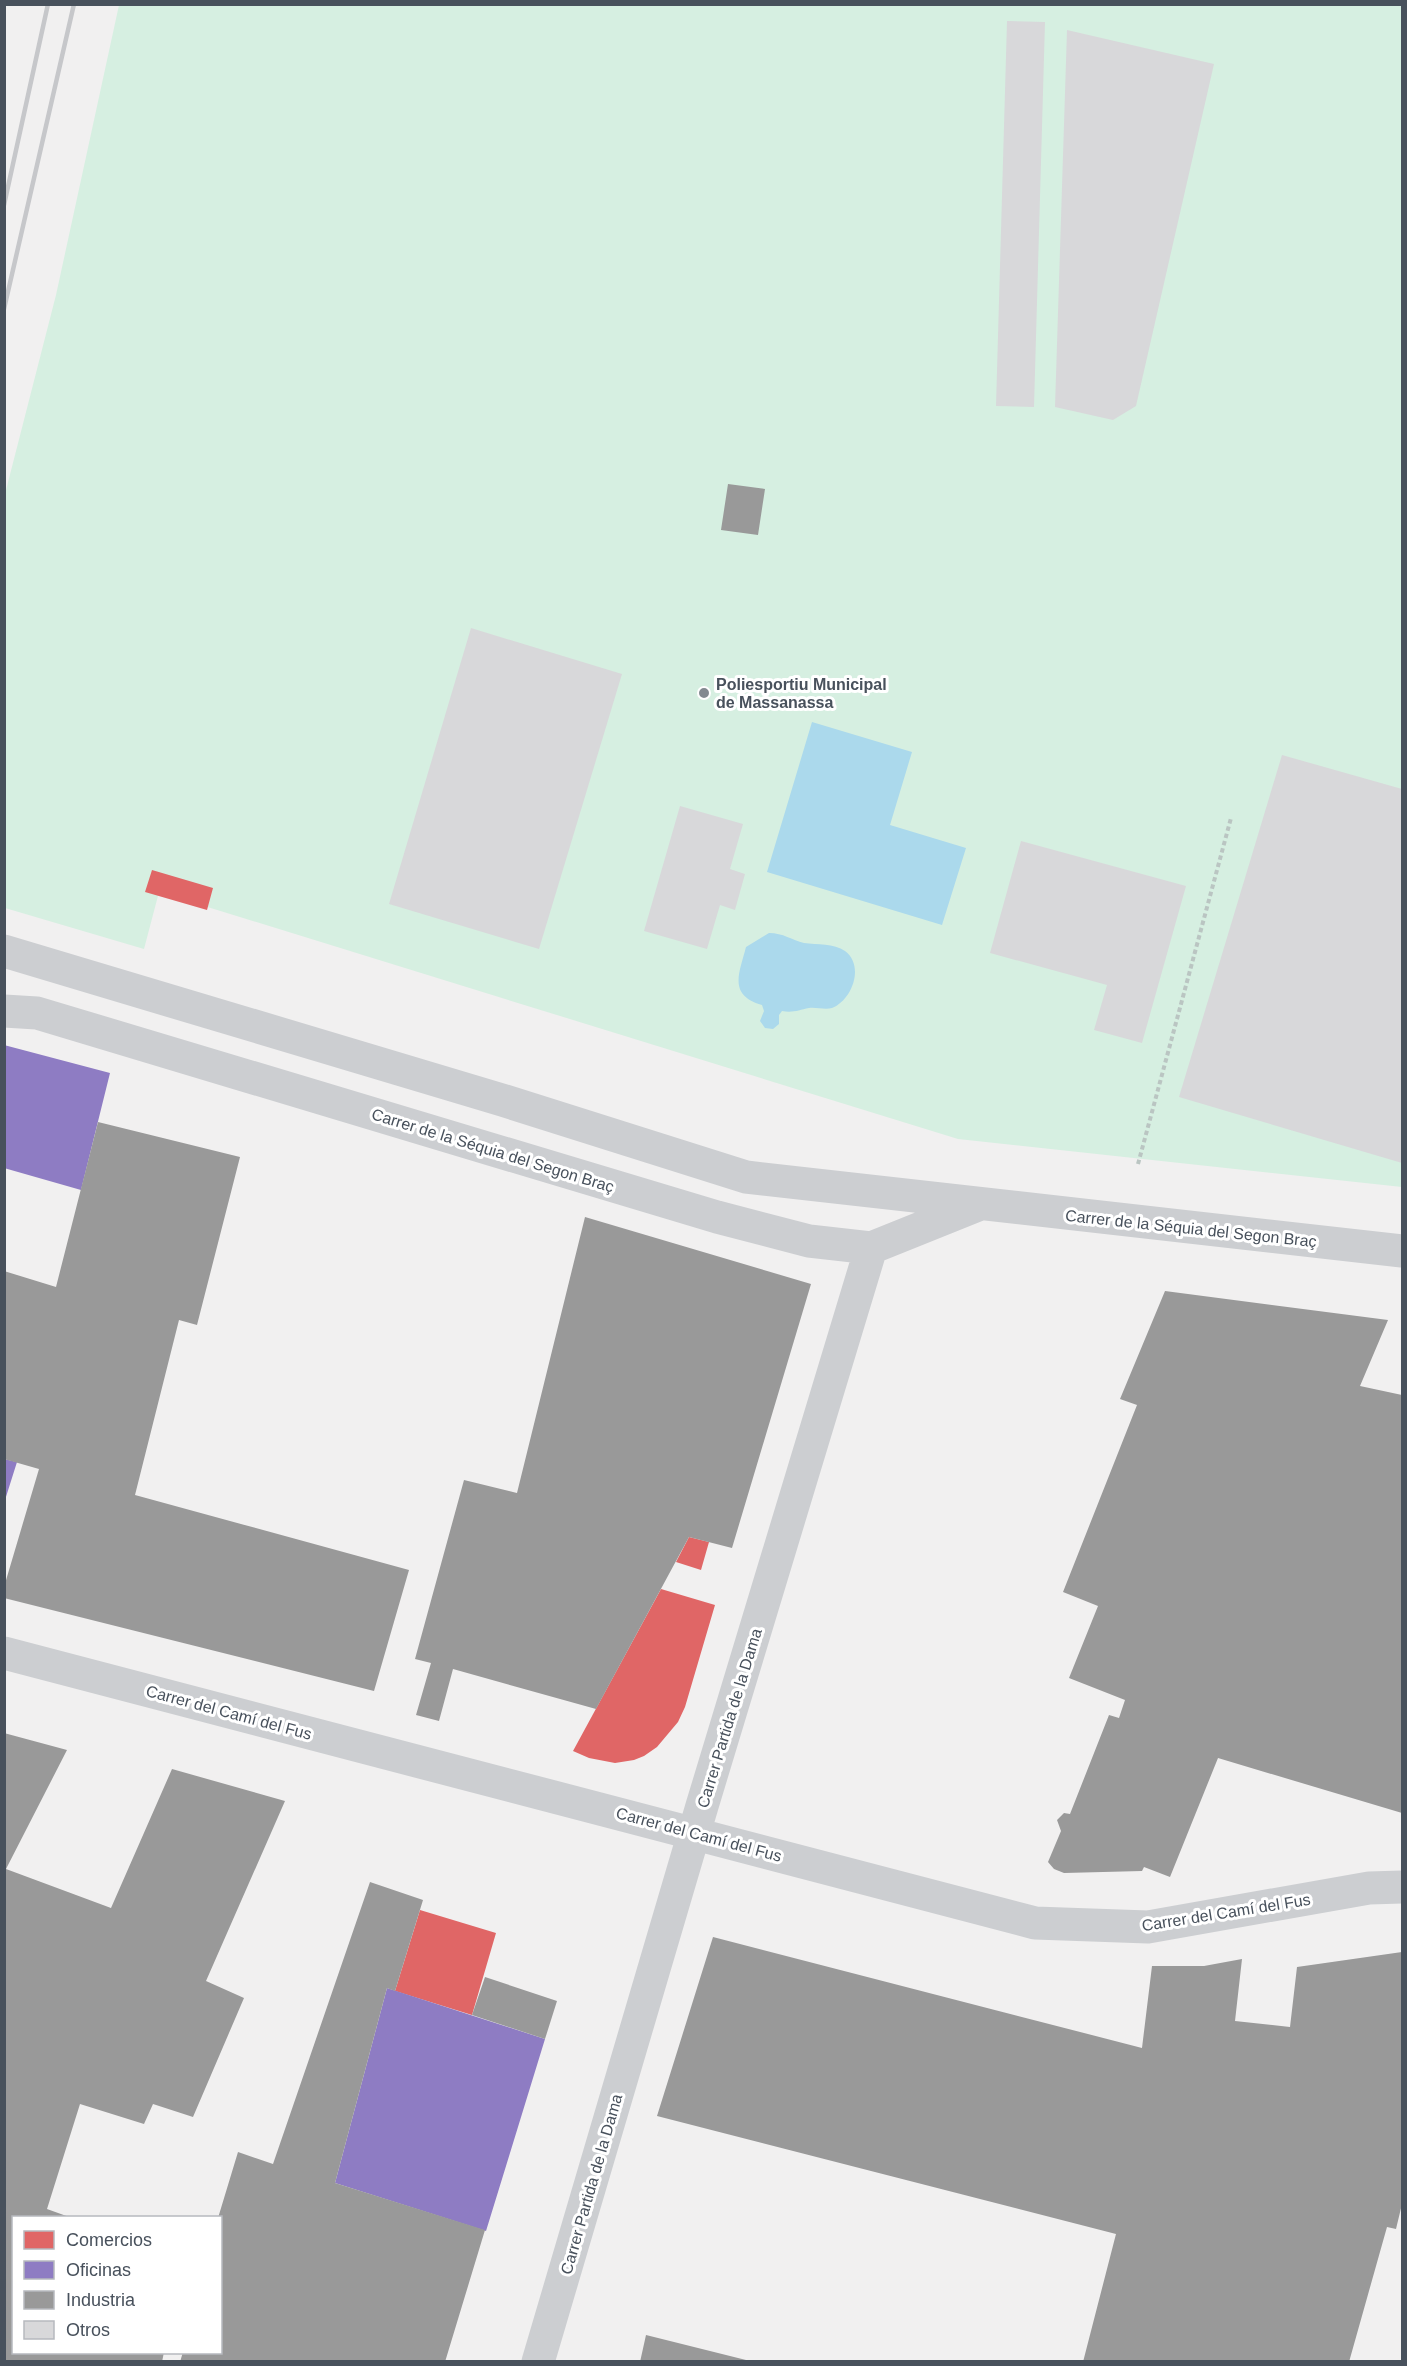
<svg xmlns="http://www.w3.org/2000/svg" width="1407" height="2366" font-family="Helvetica,sans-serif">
<rect width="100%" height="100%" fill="#f1f0f0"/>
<path fill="#d6efe1" d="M119,5H1402V1187L958,1139L159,892L144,949L5,908V494L56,295Z"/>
<path fill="#abd9ec" d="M812,722L912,752L890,825L966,848L942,925L767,872Z
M769,933C783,933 792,940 804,943C817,945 834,943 845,951C865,966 852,1000 832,1008C825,1010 816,1007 809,1008C799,1010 793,1013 782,1011L779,1015V1024L773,1029L765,1028L760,1021L764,1011L762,1005C728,995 739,974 746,947Z"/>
<path fill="#e06666" d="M152,870L213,888L207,910L145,892Z
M689,1537L709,1542L701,1570L676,1562Z
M661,1589L715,1605L685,1707L678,1722L657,1747L644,1756L634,1760L615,1763L589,1758L573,1751Z
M420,1910L496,1933L472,2015L395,1991Z"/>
<path fill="#8e7cc3" d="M4,1045L110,1073L81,1190L4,1168Z
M4,1459L17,1462L5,1500H4Z
M387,1988L545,2039L486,2231L335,2183Z"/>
<path fill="#999" d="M728,484L765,489L758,535L721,530Z
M98,1122L240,1157L197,1325L179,1320L135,1495L409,1570L374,1691L4,1598V1587L39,1469L4,1459V1271L56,1287Z
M585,1217L811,1284L732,1548L689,1537L596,1709L453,1669L439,1721L416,1715L431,1663L415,1659L464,1480L517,1493Z
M1165,1291L1388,1320L1360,1386L1402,1395V1813L1218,1758L1170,1877L1144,1867L1142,1871L1064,1873L1054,1869L1048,1862L1061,1831L1057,1820L1064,1813L1070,1814L1109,1715L1119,1718L1125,1700L1069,1678L1098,1606L1063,1592L1137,1405L1120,1399Z
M4,1733L67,1750L6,1869L111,1908L172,1769L285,1801L206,1981L244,1998L193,2117L153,2104L144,2124L80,2104L47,2209L72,2218H14V2352H164L162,2362H4Z
M370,1882L423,1900L395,1991L387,1988L335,2183L485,2230L445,2362H180L183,2352H220V2218H218L238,2152L273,2164Z
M713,1937L1142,2048L1152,1966H1204L1242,1959L1235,2021L1290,2027L1297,1967L1402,1952V2204L1396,2229L1387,2227L1349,2362H1083L1116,2234L657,2116Z
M485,1977L557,2001L545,2039L472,2015Z
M646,2335L750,2361V2362H640Z"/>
<path fill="#d8d8da" d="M1007,21L1045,22L1034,407L996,406Z
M1067,30L1214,64L1136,406L1113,420L1055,407Z
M471,628L622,674L539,949L389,904Z
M1282,755L1402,789V1163L1179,1097Z
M680,806L743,824L730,869L745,874L735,910L720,905L707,949L644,931Z
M1021,841L1186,886L1142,1043L1094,1030L1107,985L990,953Z"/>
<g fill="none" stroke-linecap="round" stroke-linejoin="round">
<path stroke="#bac5c2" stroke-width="4" stroke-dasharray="4.5 3" stroke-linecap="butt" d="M1138,1164L1231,818"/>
<path stroke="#ccced1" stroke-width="33" d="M4,951L502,1100L746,1177L1402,1251
M4,1011L37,1013L717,1217L809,1241L871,1248L978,1205
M4,1653L1035,1923L1148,1927L1369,1888L1402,1887
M538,2362L702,1806L871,1248"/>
<path stroke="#c6c7ca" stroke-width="4.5" d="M4,205L48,4
M4,309L74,4"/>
</g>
<circle fill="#838990" stroke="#fff" stroke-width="2" cx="704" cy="693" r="6"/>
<g text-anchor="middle" stroke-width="6" stroke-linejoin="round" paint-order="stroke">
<g font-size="16" font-weight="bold" fill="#48515c" stroke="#fff" text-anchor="start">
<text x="716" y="690">Poliesportiu Municipal<tspan x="716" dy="18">de Massanassa</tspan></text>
</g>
<g font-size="16" fill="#48515c" stroke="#fff">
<text transform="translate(493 1150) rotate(17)" y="6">Carrer de la Séquia del Segon Braç</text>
<text transform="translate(1191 1228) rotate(6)" y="6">Carrer de la Séquia del Segon Braç</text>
<text transform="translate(229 1712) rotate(15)" y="6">Carrer del Camí del Fus</text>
<text transform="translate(729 1718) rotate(-73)" y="6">Carrer Partida de la Dama</text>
<text transform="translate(699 1834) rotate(15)" y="6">Carrer del Camí del Fus</text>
<text transform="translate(1226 1912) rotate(-9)" y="6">Carrer del Camí del Fus</text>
<text transform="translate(591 2184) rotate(-74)" y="6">Carrer Partida de la Dama</text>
</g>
</g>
<rect width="1407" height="2366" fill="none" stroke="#48515c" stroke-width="12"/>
<rect x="12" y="2216" width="210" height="138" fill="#ffffff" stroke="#b6b9be" stroke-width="1.5"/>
<rect x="24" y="2231" width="30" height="18" fill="#e06666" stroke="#b6b9be" stroke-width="1.5"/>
<text x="66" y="2246" font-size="18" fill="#48515c">Comercios</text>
<rect x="24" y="2261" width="30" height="18" fill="#8e7cc3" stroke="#b6b9be" stroke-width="1.5"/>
<text x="66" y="2276" font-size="18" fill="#48515c">Oficinas</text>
<rect x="24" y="2291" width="30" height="18" fill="#999999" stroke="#b6b9be" stroke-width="1.5"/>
<text x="66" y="2306" font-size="18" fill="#48515c">Industria</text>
<rect x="24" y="2321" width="30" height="18" fill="#d8d8da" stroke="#b6b9be" stroke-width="1.5"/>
<text x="66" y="2336" font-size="18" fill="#48515c">Otros</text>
</svg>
